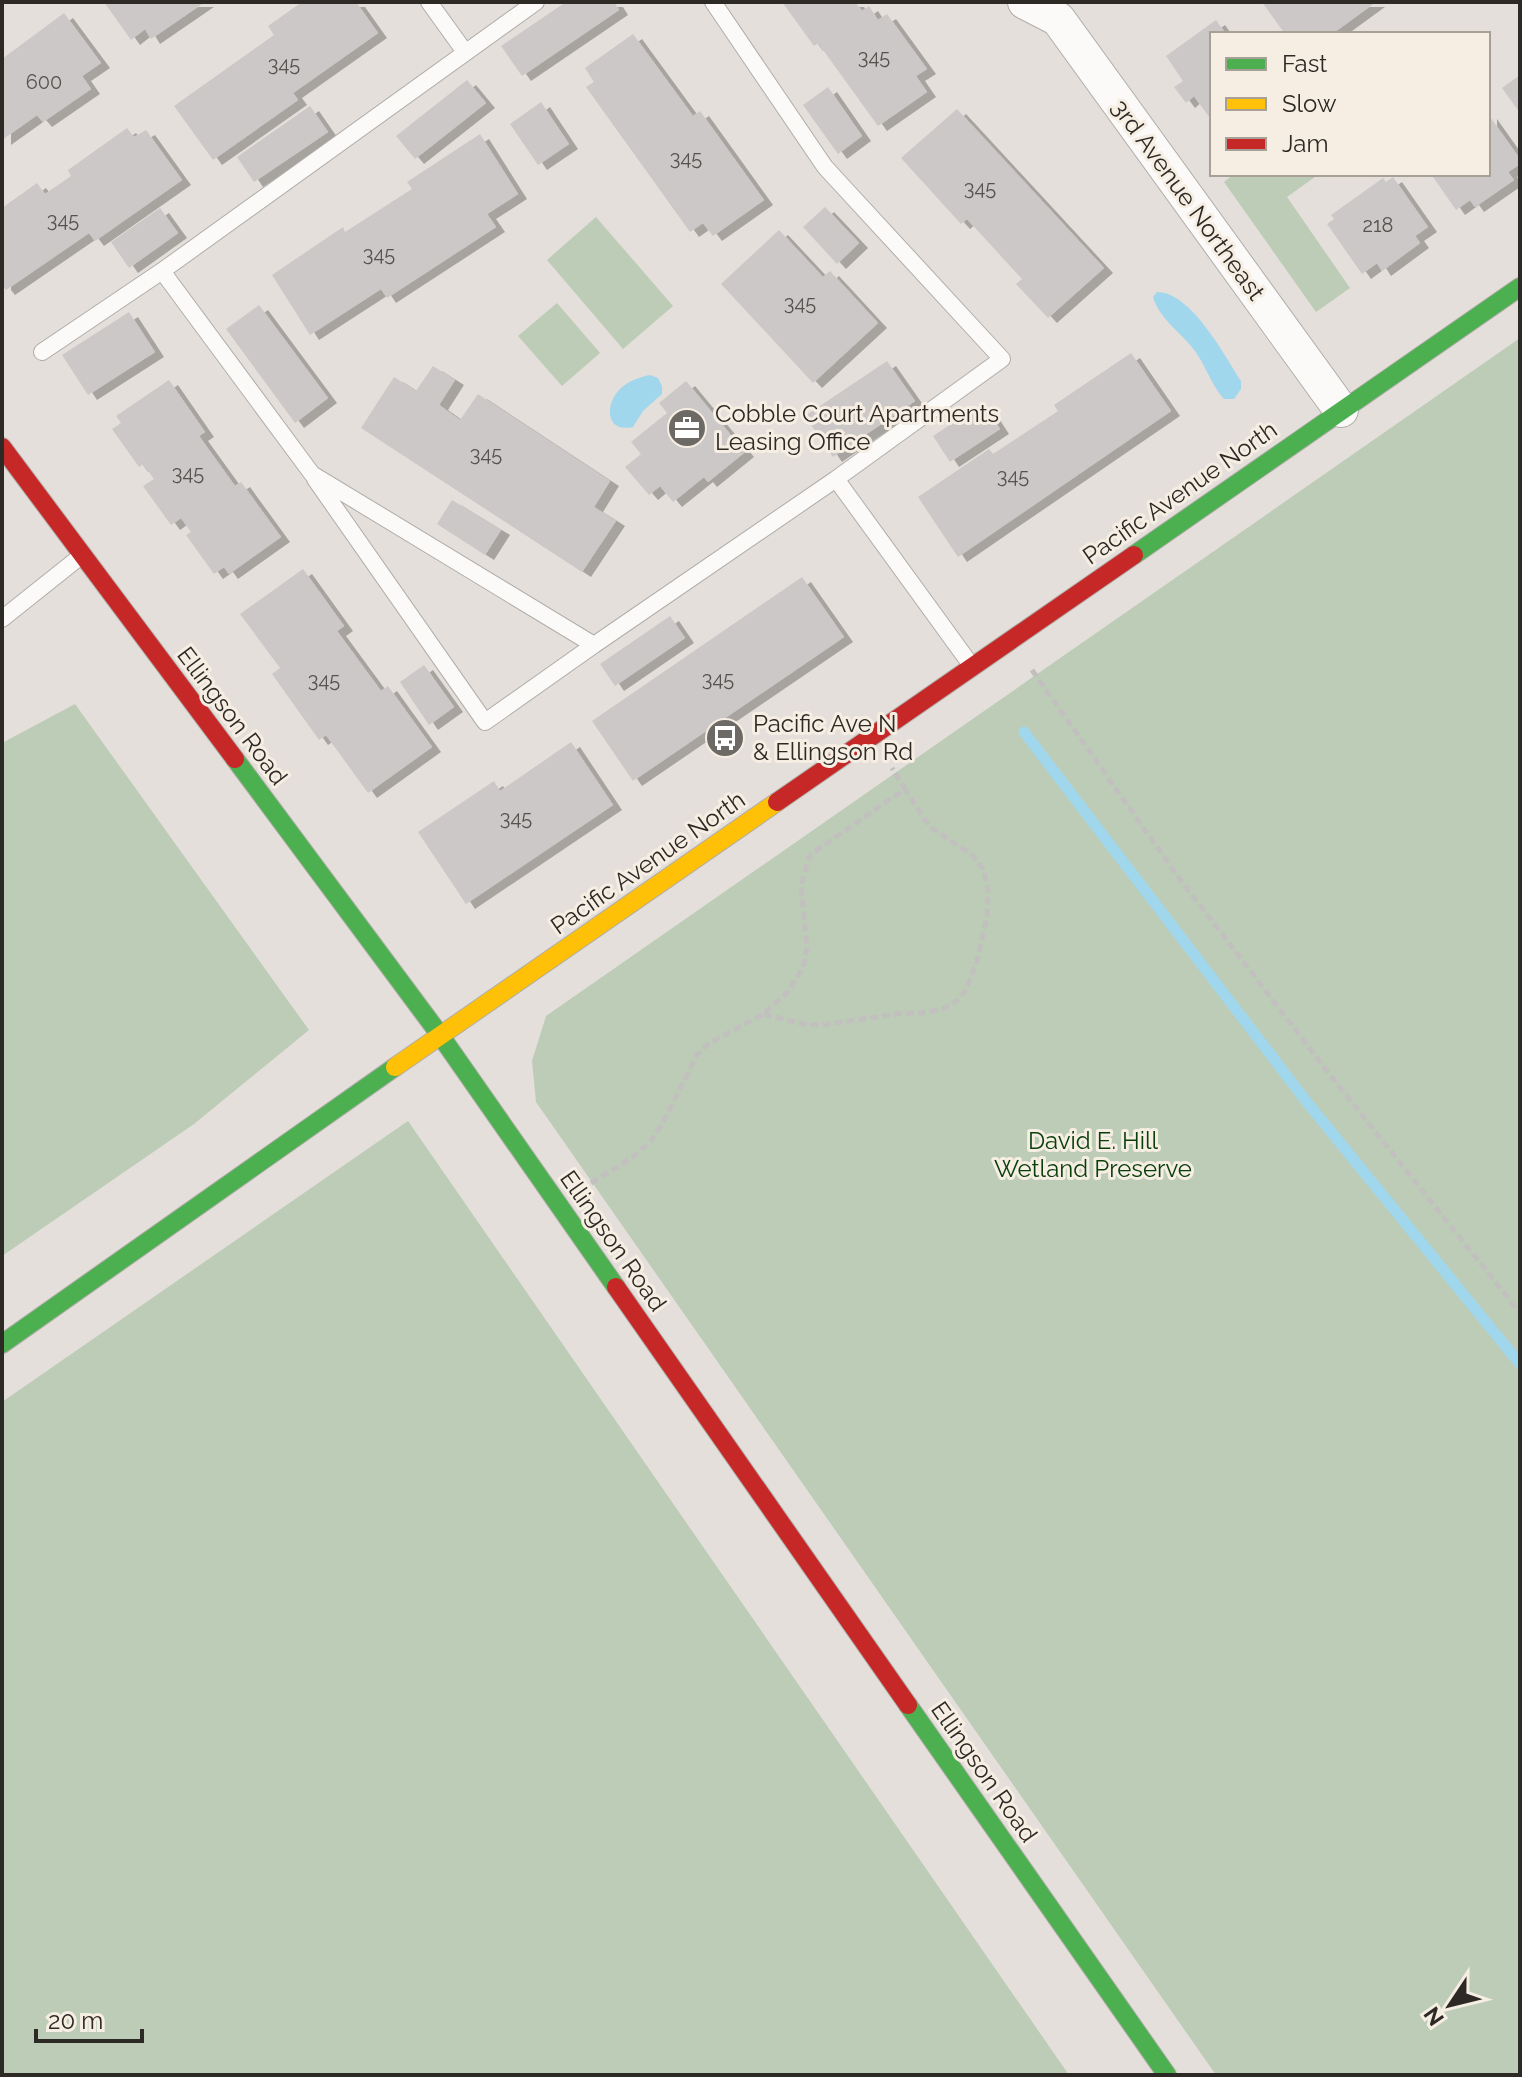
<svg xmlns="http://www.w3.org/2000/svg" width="1522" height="2077" font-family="Raleway,sans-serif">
<defs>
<filter id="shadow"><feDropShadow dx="9" dy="5" stdDeviation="0" flood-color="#0004"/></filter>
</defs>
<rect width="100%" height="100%" fill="#e4dfda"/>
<path fill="#bcccb6" d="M1234,174H1319L1287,197L1350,288L1316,312L1224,182Z
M596,217L673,306L623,349L547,260Z
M557,303L600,353L562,386L518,336Z
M1520,338V2075H1216L536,1102L532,1061L546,1016Z
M75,704L309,1030L194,1124L2,1256V743Z
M408,1121L1069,2075H2V1402Z"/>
<path fill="#a0d7ed" d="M1157,292C1191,292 1225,356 1241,381V389L1234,399H1224C1212,386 1207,369 1197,354C1184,334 1160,321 1153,297Z
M650,375L658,378L662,386V394L643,411L633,427C606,433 604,405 620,389C628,381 640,377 650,375Z"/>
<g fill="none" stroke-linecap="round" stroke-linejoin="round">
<path stroke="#a0d7ed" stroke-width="11" d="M1024,732L1306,1101L1520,1364"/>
</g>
<path fill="#ccc8c8" filter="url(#shadow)" d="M104,2H205L151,39L145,29L131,40Z
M302,2H356L378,33L293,93L298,100L213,160L174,106L274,35L268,26Z
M566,2H614L619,10L522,76L501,46Z
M782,2H855L862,11L869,6L878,20L887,14L927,69L916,76L927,92L878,126L818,43L814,46Z
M1262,2H1376L1332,34H1285Z
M64,13L101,63L82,76L91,89L43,122L37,115L2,140V59Z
M1216,20L1226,34H1212V121L1194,96L1186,103L1174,87L1183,81L1166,56Z
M633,34L693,116L700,111L764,200L713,236L703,223L690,232L586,87L594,82L585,68Z
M1520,75V113L1502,88Z
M467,80L486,103L415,159L396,136Z
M828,87L862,136L838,154L803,105Z
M541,102L569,144L538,165L510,124Z
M310,106L328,132L254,182L237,157Z
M957,109L1104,268L1048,318L1016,284L1022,279L967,219L961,224L901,158Z
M1488,114L1520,159V164L1508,172L1514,180L1475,207L1470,200L1456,210L1431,174H1488Z
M127,128L134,137L146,130L182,180L95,241L89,233L6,290L2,285V208L37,183L45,194L71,176L68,170Z
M480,134L518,194L487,214L496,227L387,298L381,289L310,335L272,275L343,227L345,232L412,189L407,182Z
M1393,177L1428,227L1415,236L1420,243L1382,271L1377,263L1362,274L1327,224L1334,219L1331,215L1383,178L1386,182Z
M825,207L859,243L837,264L803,227Z
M160,208L178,233L129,268L111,242Z
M779,230L823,277L830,271L878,323L813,383L721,284Z
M259,305L328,398L295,423L226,329Z
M129,312L155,352L88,395L62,355Z
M1131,353L1171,411L958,557L918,497L989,449L993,454L1058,411L1054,405Z
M887,361L915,401L833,457L805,416Z
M433,366L455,380L439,405L460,420L478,394L610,481L594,507L616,521L582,572L361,428L394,377L416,391Z
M169,380L205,432L199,436L235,486L241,482L281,537L229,574L224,567L214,574L186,535L191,532L181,518L171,525L143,486L154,479L143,464L139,467L112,429L121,423L116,416Z
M686,381L745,452L708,482L704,477L673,502L660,486L649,495L625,467L641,454L631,442L667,413L659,403Z
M983,403L1000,429L950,462L933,436Z
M452,500L501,530L485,555L437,524Z
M303,569L344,626L337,631L381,691L388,686L432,747L368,793L326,735L319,740L272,674L280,668L240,614Z
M802,577L844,637L633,781L592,721Z
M670,616L685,638L615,686L600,664Z
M424,665L454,707L429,725L400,682Z
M571,742L613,805L466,904L418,832L494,781L500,791Z"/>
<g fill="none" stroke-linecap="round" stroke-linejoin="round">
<defs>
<path id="lane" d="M429,2L465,52
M162,271L312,474L594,645L836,479L1002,359L825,167L713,2
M42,352L162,271L536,2
M315,479L485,722L594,645
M836,479L971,665
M2,619L81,556"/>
<path id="street" d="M1025,2L1058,19L1341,410"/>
<path id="fast" d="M1134,555L1520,287
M235,759L440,1035L616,1287
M2,1344L395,1067
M908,1705L1167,2075"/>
<path id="slow" d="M395,1067L777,802"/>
<path id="jam" d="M2,447L235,759
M777,802L1134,555
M616,1287L908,1705"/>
</defs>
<use href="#lane" stroke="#b0ada9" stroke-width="18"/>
<use href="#street" stroke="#b0ada9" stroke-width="36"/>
<use href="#fast" stroke="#b0ada9" stroke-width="20"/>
<use href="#slow" stroke="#b0ada9" stroke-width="20"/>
<use href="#jam" stroke="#b0ada9" stroke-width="20"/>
<path stroke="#c2c0bf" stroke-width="5" stroke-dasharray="8 4" stroke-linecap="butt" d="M1032,670L1176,874L1330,1075L1520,1313
M764,1014L803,1024L822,1025L896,1014L922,1013L943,1009L957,1001L965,991L976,965L987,917L988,889L983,869L972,855L929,826L905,789
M591,1183L633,1157L651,1141L664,1121L697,1055L708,1044L763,1014L787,993L803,968L807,947L801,886L810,855L905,789L892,768"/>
<use href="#lane" stroke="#fbfaf9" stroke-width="16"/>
<use href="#street" stroke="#fbfaf9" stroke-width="34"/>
<use href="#fast" stroke="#4caf50" stroke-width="18"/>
<use href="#slow" stroke="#ffc107" stroke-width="18"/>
<use href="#jam" stroke="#c62828" stroke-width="18"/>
</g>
<defs>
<symbol id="office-disc" viewBox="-11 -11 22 22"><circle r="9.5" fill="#6d6965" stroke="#f6eee3"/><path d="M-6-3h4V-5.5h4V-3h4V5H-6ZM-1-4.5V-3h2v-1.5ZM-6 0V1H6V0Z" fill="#fff"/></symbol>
<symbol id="bus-disc" viewBox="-11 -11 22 22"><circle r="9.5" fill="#6d6965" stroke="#f6eee3"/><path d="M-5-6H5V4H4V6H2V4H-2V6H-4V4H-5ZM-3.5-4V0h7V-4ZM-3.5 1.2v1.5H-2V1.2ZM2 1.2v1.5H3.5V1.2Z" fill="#fff"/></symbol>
</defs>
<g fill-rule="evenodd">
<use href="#office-disc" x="665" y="406" width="44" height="44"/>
<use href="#bus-disc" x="703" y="716" width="44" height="44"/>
</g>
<g text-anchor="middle" stroke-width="6" stroke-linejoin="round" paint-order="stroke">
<g font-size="20" fill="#56524f">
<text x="874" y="64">345</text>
<text x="284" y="71">345</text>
<text x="44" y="89">600</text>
<text x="686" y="165">345</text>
<text x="980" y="195">345</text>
<text x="63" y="227">345</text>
<text x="1378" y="232">218</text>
<text x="379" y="261">345</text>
<text x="800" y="310">345</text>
<text x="486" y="461">345</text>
<text x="188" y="480">345</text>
<text x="1013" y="483">345</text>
<text x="718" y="686">345</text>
<text x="324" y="687">345</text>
<text x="516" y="825">345</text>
</g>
<g font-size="24" fill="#2d2a26" stroke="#f6eee3">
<text transform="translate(1188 200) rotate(54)" y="8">3rd Avenue Northeast</text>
<text transform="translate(1180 493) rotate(-35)" y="8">Pacific Avenue North</text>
<text transform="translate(232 716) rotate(53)" y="8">Ellingson Road</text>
<text transform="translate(648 863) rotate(-35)" y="8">Pacific Avenue North</text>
<text transform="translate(613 1241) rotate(55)" y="8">Ellingson Road</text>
<text transform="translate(984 1772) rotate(55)" y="8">Ellingson Road</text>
</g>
<g font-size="24" fill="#2d2a26" stroke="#f6eee3" text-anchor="start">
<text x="715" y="422">Cobble Court Apartments<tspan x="715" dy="28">Leasing Office</tspan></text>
<text x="753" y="732">Pacific Ave N<tspan x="753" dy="28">&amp; Ellingson Rd</tspan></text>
</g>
<g font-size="24" fill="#073e0a" stroke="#f6eee3">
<text x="1093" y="1149">David E. Hill<tspan x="1093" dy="28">Wetland Preserve</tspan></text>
</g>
</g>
<rect width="1522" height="2077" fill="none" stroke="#2d2a26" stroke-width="8"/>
<rect x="1210" y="32" width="280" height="144" fill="#f6eee3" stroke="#a6a097" stroke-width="2"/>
<rect x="1226" y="58" width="40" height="12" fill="#4caf50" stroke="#a6a097" stroke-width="2"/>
<text x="1282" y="72" font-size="24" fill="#2d2a26">Fast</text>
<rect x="1226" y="98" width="40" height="12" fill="#ffc107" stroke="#a6a097" stroke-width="2"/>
<text x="1282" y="112" font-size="24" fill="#2d2a26">Slow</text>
<rect x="1226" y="138" width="40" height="12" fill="#c62828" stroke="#a6a097" stroke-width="2"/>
<text x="1282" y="152" font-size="24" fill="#2d2a26">Jam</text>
<g transform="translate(1450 2005) rotate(235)" stroke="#f6eee3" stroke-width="6" paint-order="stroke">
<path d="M0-6L14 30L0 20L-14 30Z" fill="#2d2a26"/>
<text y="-12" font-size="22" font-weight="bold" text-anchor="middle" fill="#2d2a26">N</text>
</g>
<path d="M36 2029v12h106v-12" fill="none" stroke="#2d2a26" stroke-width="4"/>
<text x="48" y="2029" font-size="24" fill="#2d2a26" stroke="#f6eee3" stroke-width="6" paint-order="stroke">20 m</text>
</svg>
